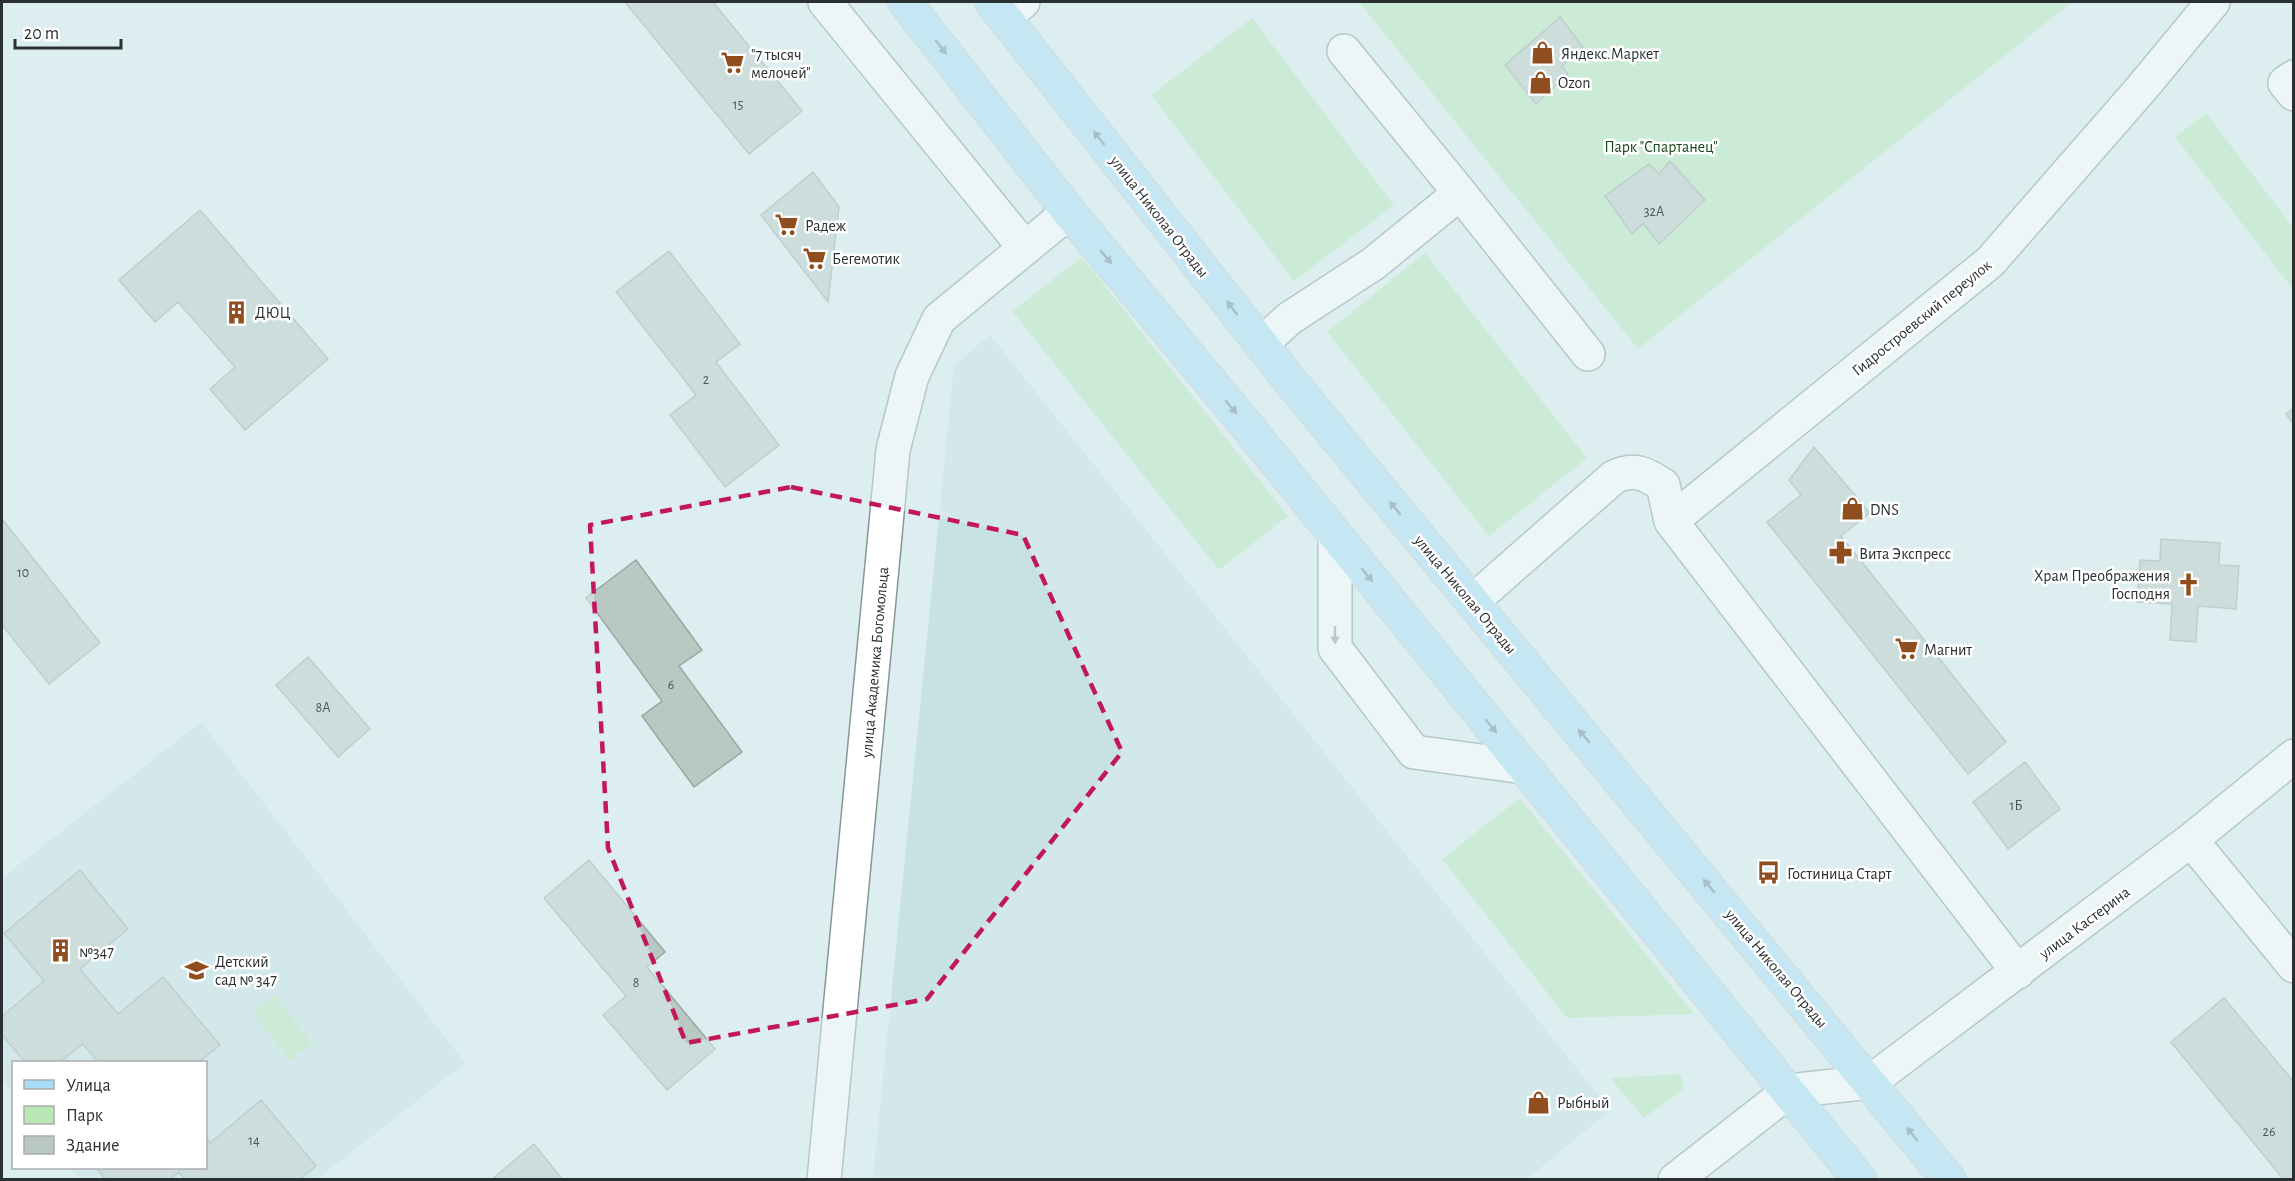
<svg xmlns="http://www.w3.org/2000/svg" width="2295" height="1181" font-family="'Alegreya Sans',sans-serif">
<rect width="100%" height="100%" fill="#ddeef0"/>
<path fill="#c7e1e4" d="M990,335L1610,1110L1527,1179H873L954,366Z
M201,722L465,1063L316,1180L79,1179L70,1168H206V1062H14L13,1095L2,1080V878Z"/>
<path fill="#b9e7b5" d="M1359,2H2072L1638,349Z
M1252,18L1394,205L1294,281L1151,95Z
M2206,113L2293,227L2292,288L2175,137Z
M1425,253L1587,458L1489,536L1327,332Z
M1082,257L1288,516L1219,570L1012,311Z
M1520,798L1694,1014L1567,1018L1442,859Z
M274,995L312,1043L290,1061L252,1013Z
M1681,1074L1684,1089L1644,1118L1610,1078Z"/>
<path fill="#b9c8c3" stroke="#98a7a2" stroke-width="1.5" d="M625,2H713L802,111L749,154Z
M1560,17L1583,47L1562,66L1568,74L1536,104L1505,65Z
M1670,161L1705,200L1659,244L1643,223L1632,234L1605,196L1649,164L1659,174Z
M813,172L839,207L828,302L761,215Z
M200,210L328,359L245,430L210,389L235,367L178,302L155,322L119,280Z
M669,251L740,344L716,362L779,445L725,487L670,415L696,395L616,292Z
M2294,408V425L2286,414Z
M1814,447L1870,513L1841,536L2006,742L1968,774L1767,522L1801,495L1789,480Z
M2,519L100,643L49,684L2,625Z
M2161,539L2220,543L2219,565L2239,566L2236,609L2198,606L2196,642L2170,640L2172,604L2137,602L2140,560L2160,561Z
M636,560L702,650L679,666L742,752L694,787L642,716L662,701L586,598Z
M308,657L370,729L338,757L276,685Z
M2025,762L2060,809L2008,849L1973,802Z
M589,860L665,952L647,967L715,1049L667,1090L603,1015L626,996L544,898Z
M80,870L128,929L80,969L118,1014L163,977L220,1045L199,1062H98L83,1044L60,1062H25L2,1035V1016L44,981L4,933Z
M2224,998L2294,1082V1180H2284L2171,1042Z
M261,1100L316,1166L299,1180H185L179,1172L169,1180H106L96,1168H206V1137L210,1143Z
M534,1144L563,1180H491Z"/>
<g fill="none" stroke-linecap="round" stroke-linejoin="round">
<defs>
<path id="minor" d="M825,2L1024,247
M1004,17L1023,2
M2294,77L2285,83L2294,94
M1460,193L1588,354
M1261,344L1290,318L1373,264L1460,193L1344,51
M1671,521L1990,262L2141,89L2213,2
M1335,535V648L1414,752L1524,767
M1473,601L1614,477C1634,467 1646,474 1663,485L1671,521L2018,972
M2191,840L2294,966
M824,1180L893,450L912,376L939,319L1069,212
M1675,1180L1789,1091L1870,1082L2191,840L2294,756"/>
<path id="major" d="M905,2L1069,212L1242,420L1860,1180
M992,2L1291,382L1949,1180"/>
</defs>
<use href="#minor" stroke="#879798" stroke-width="36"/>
<use href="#major" stroke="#c8c9c9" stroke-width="36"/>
<use href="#minor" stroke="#fff" stroke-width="33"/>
<use href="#major" stroke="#a9dcf7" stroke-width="33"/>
</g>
<defs><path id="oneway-solid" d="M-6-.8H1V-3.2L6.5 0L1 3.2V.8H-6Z" transform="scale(1.5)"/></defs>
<g fill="#6a8694">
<use href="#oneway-solid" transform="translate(941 47) rotate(52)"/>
<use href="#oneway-solid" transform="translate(1099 138) rotate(-128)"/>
<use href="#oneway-solid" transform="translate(1106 257) rotate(50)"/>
<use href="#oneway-solid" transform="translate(1232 308) rotate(-128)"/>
<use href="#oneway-solid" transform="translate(1231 407) rotate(50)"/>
<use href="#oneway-solid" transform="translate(1395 508) rotate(-130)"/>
<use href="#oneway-solid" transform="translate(1367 575) rotate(51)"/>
<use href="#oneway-solid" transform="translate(1491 726) rotate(51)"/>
<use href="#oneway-solid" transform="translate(1584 736) rotate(-130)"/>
<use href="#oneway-solid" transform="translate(1709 886) rotate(-130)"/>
<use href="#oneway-solid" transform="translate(1912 1134) rotate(-129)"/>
</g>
<use fill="#949898" href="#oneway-solid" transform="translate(1335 635) rotate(90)"/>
<path d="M0 0H2295V1181H0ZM791,487L1023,535L1122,752L927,999L686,1043L608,848L590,525Z" fill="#ddeef0" fill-opacity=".55" fill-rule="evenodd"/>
<path fill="none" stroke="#c2185b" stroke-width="4.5" stroke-dasharray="12 8" stroke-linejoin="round" d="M791,487L1023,535L1122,752L927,999L686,1043L608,848L590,525Z"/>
<defs>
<symbol id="shop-bare" viewBox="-9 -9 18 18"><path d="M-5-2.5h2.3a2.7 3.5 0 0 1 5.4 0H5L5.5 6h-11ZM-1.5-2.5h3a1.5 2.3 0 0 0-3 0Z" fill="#904d1e" stroke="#fff" stroke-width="2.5" paint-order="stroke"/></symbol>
<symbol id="supermarket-bare" viewBox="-9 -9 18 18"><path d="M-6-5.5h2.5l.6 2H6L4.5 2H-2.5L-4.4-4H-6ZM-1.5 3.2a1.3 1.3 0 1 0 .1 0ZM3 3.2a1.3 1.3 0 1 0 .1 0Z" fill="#904d1e" stroke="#fff" stroke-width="2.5" paint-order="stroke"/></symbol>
<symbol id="building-bare" viewBox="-9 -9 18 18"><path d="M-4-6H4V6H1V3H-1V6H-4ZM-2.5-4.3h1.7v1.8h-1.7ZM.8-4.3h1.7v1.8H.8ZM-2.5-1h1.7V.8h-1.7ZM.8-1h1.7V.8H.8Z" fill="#904d1e" stroke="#fff" stroke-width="2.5" paint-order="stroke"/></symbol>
<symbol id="pharmacy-bare" viewBox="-9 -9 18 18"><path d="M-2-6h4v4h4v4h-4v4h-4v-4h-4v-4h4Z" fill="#904d1e" stroke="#fff" stroke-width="2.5" paint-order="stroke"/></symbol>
<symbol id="church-bare" viewBox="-9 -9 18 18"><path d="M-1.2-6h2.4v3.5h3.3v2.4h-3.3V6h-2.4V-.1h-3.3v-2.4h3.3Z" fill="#904d1e" stroke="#fff" stroke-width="2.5" paint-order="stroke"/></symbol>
<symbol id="bus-bare" viewBox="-9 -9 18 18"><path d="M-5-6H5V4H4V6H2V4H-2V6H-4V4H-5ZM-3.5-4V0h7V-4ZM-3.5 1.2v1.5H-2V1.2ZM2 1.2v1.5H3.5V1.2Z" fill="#904d1e" stroke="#fff" stroke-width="2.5" paint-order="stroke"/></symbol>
<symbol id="school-bare" viewBox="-9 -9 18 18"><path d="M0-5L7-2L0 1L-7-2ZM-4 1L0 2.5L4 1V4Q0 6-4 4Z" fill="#904d1e" stroke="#fff" stroke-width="2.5" paint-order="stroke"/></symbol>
</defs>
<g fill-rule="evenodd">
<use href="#shop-bare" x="1526" y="36" width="33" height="33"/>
<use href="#supermarket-bare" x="716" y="46" width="33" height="33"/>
<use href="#shop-bare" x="1524" y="66" width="33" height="33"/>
<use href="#supermarket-bare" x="770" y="208" width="33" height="33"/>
<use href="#supermarket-bare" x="798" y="242" width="33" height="33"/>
<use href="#building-bare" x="220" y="296" width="33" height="33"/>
<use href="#shop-bare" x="1836" y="492" width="33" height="33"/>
<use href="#pharmacy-bare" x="1824" y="536" width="33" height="33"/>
<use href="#church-bare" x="2172" y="568" width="33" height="33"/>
<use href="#supermarket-bare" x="1890" y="632" width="33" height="33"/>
<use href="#bus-bare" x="1752" y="856" width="33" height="33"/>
<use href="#building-bare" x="44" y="934" width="33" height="33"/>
<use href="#school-bare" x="180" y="954" width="33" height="33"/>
<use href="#shop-bare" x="1522" y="1086" width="33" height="33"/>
</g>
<g text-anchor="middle" stroke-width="5" stroke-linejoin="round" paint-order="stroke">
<g font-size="14" fill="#4e5656">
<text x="738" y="109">15</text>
<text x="1654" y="216">32А</text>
<text x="706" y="384">2</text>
<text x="23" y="577">10</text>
<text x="671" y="689">6</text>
<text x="323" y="712">8А</text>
<text x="2016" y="810">1Б</text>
<text x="636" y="987">8</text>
<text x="2269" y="1136">26</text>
<text x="254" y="1145">14</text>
</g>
<g font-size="16" fill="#2a3031" stroke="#fff" text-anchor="start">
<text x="1561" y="59">Яндекс.Маркет</text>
<text x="751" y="60">"7 тысяч<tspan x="751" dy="18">мелочей"</tspan></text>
<text x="1558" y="88">Ozon</text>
<text x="805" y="231">Радеж</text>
<text x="832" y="264">Бегемотик</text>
<text x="255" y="318">ДЮЦ</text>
<text x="1870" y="515">DNS</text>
<text x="1859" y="559">Вита Экспресс</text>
<text x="2170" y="581" text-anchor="end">Храм Преображения<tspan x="2170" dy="18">Господня</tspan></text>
<text x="1924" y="655">Магнит</text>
<text x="1787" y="879">Гостиница Старт</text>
<text x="79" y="957">№347</text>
<text x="215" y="967">Детский<tspan x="215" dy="18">сад № 347</tspan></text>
<text x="1557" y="1108">Рыбный</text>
</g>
<g font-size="16" fill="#184718" stroke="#fff">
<text x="1661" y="152">Парк "Спартанец"</text>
</g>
<g font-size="16" fill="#2a3031" stroke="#fff">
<text transform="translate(1160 216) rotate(52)" y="6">улица Николая Отрады</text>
<text transform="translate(1921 317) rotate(-39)" y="6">Гидростроевский переулок</text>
<text transform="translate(1466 594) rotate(50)" y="6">улица Николая Отрады</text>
<text transform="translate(874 662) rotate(-85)" y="6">улица Академика Богомольца</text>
<text transform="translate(2084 922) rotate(-37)" y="6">улица Кастерина</text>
<text transform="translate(1777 968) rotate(50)" y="6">улица Николая Отрады</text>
</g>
</g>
<rect width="2295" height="1181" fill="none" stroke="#2a3031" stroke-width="6"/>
<rect x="12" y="1061" width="195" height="108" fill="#ffffff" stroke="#aaacad" stroke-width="1.5"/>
<rect x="24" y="1080" width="30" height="9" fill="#a9dcf7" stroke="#aaacad" stroke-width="1.5"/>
<text x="66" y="1091" font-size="18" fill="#2a3031">Улица</text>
<rect x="24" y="1106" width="30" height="18" fill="#b9e7b5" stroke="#aaacad" stroke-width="1.5"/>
<text x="66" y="1121" font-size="18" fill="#2a3031">Парк</text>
<rect x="24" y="1136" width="30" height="18" fill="#b9c8c3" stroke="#aaacad" stroke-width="1.5"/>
<text x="66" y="1151" font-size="18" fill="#2a3031">Здание</text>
<path d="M15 39v9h106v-9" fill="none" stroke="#2a3031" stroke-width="3"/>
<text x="24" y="39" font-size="18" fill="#2a3031" stroke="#ffffff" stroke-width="4.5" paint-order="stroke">20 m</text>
</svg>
